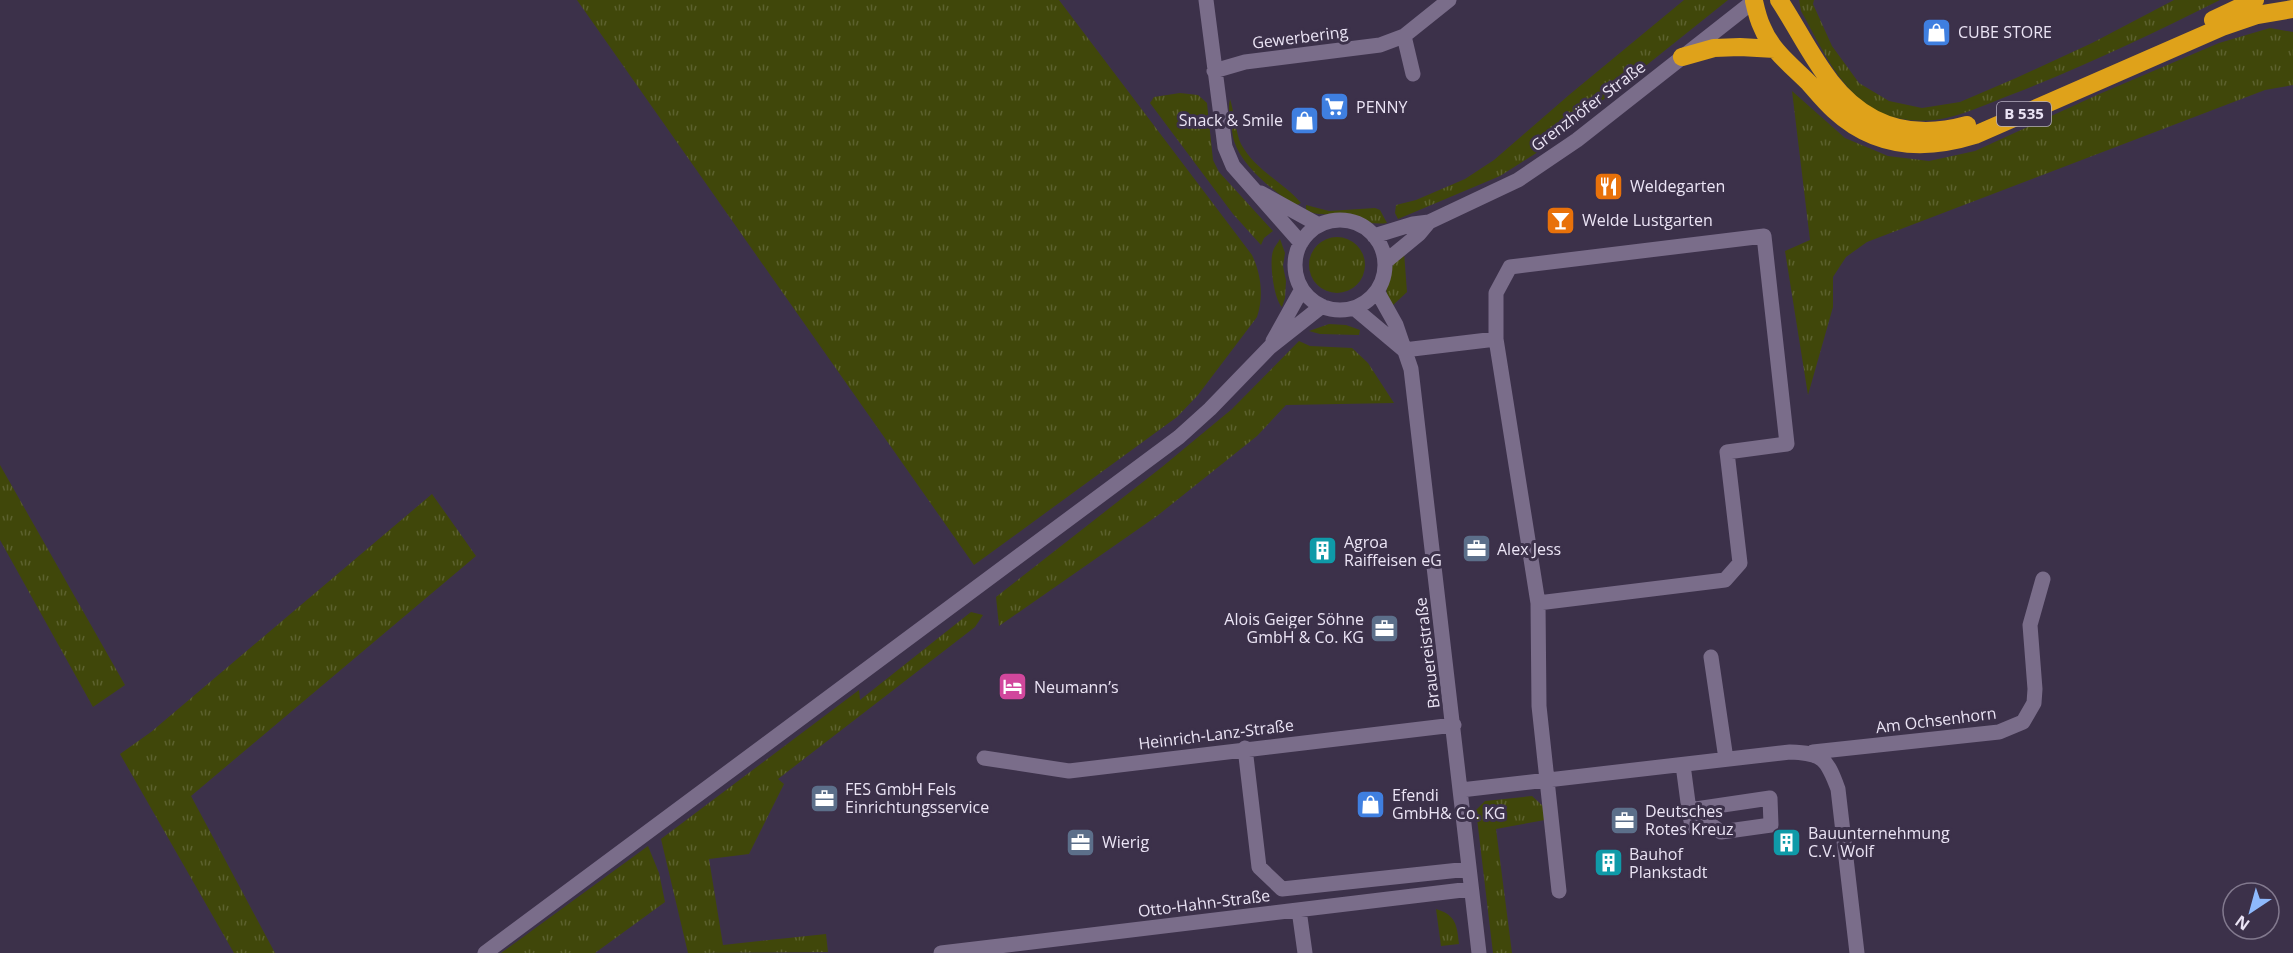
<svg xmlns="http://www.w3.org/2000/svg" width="2293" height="953" font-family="'Open Sans',sans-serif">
<defs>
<pattern id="grass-tufts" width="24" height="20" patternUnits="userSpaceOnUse" patternTransform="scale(1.5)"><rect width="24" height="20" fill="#40470a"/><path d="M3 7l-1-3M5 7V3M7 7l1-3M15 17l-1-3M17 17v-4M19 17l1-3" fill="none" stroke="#5c612e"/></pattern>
</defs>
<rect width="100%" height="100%" fill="#3c314a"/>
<path fill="url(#grass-tufts)" d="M577,0H1059L1252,255C1261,274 1264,296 1257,317L1198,395L1177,417L974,565Z
M1684,0H1728L1538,152L1500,176L1398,219L1395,213L1396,205L1416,200L1465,179L1494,160L1569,95Z
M1799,0H1814L1813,4L1832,46L1859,83L1889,101L1922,108L1960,102L2016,78L2092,43L2174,0H2220C2152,34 2083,67 2013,94C1987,104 1962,116 1935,120C1917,122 1898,120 1881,113C1840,93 1822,48 1801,11Z
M2270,28L2293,32V85L2265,90L1867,242L1846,257L1833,277V307L1808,395L1785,251L1810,240L1792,91L1845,138L1888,156L1929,161L1975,151L2097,95L2219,43Z
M1180,93L1198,95L1207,103L1213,160L1219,172L1273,231L1264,238L1261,245L1233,214L1150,103L1154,97Z
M1230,99C1234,111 1236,134 1241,144C1255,170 1283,182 1301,203L1295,206C1273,190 1243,168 1234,141C1232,135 1232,128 1231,122C1229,114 1228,107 1230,99Z
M1306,205L1329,211L1375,208L1380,210L1387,223C1369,226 1356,217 1339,215C1327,214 1318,216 1306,210Z
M1309 265a28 28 0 1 1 56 0a28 28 0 1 1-56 0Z
M1280,239L1285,253L1283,266L1286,281L1285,298L1282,307C1274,299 1269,263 1273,251C1274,247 1278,243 1280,239Z
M1404,252L1407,292L1391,307C1381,287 1388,266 1404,252Z
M1329,324L1346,325L1360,330L1359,335L1320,334L1309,331Z
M1299,341L1310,346L1352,348L1368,363L1394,403L1286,405L1257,436L1157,516L999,626L996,597L1162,467L1232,409Z
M0,465L125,685L93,707L0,540Z
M432,494L476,556L191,796L275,953H234L120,754L151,732Z
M971,612L983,615L975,627L778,779L784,784L749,854L709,859L723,945L826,934L828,952L688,953L661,839L859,690L860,700Z
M1532,796L1544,807L1545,820L1496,829L1512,953H1493L1476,810L1485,801Z
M648,846L659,873L665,902L595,953H501Z
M1436,909C1456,915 1457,925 1459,944L1441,946Z"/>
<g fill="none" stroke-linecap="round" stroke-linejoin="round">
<path stroke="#7a6d8a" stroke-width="15" d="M1206,0L1225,147L1233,166L1301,243
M1404,36L1413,74
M1214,71L1245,62L1380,45L1404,36L1449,0
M1261,193L1319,225
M1295 265a45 45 0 1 1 90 0a45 45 0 1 1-90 0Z
M1374,236L1413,224L1429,222L1518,180L1577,140L1755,0
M1385,262L1419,234L1429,222
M1377,291L1396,325L1411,369L1479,953
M1354,308L1404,350
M1496,339V293L1510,267L1764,236L1787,444L1727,452L1740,563L1725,580L1538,603
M1273,341L1302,289
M1404,350L1496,339L1538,603L1539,706L1559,891
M1711,657L1726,759
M1245,748L1259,867L1282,889L1469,869
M1813,752L1999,732L2023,722L2034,703L2035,689L2030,625L2043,579
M984,758L1069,771L1454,725
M1683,765L1689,810L1770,798L1771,825L1721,832L1711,825L1692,826L1689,810
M1461,790L1790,752C1823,753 1827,759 1838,789L1857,953
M1299,910L1305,953
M485,953L1179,437L1210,409L1270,347L1322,306
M941,953L1471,889"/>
<path stroke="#dfa21a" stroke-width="18" d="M1779,0C1797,27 1811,57 1831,82C1867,128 1913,140 1967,125
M1754,1C1756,10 1758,19 1762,27C1771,50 1792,66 1809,83C1817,92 1825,102 1834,110C1875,148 1924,151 1975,135L2222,27L2257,15L2293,9
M2213,20L2255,0
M1682,57L1714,48L1740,47L1775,49"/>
</g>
<defs>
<symbol id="shop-square" viewBox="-11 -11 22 22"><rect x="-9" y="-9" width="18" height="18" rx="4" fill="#3f7fe0" stroke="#3c314a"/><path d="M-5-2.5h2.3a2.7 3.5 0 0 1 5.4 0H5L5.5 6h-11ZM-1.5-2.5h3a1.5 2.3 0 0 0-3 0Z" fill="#fff"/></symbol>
<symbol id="supermarket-square" viewBox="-11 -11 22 22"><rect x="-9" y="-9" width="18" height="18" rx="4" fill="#3f7fe0" stroke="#3c314a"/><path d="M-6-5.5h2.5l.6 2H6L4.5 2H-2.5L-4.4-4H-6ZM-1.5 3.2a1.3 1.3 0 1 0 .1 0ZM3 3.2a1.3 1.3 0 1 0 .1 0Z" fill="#fff"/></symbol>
<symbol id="restaurant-square" viewBox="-11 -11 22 22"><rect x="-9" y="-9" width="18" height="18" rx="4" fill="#e8710a" stroke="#3c314a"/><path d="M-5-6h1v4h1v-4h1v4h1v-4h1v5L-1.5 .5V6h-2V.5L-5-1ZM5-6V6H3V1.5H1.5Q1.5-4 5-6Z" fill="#fff"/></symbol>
<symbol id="bar-square" viewBox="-11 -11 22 22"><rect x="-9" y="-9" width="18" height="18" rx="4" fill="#e8710a" stroke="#3c314a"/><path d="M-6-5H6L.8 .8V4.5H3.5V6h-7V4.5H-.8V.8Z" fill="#fff"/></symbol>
<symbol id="office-square" viewBox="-11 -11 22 22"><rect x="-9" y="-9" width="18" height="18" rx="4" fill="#5c6f8a" stroke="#3c314a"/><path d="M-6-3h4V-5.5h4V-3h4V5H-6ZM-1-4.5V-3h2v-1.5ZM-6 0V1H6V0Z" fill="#fff"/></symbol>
<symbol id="building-square" viewBox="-11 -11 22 22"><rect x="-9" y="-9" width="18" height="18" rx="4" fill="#0f9aa8" stroke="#3c314a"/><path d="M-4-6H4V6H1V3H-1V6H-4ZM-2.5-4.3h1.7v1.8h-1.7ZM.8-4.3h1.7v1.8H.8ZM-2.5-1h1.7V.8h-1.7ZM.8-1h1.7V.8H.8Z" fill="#fff"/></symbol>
<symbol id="hotel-square" viewBox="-11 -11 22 22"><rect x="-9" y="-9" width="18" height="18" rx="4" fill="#d1479c" stroke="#3c314a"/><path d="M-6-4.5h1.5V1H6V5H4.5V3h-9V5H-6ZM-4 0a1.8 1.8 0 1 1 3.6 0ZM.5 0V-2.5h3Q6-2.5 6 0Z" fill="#fff"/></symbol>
</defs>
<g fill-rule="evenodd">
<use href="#shop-square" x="1920" y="16" width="33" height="33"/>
<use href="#supermarket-square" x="1318" y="90" width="33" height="33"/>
<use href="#shop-square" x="1288" y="104" width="33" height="33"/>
<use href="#restaurant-square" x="1592" y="170" width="33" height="33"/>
<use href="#bar-square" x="1544" y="204" width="33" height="33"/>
<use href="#office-square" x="1460" y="532" width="33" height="33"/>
<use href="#building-square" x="1306" y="534" width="33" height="33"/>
<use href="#office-square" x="1368" y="612" width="33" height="33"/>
<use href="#hotel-square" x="996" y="670" width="33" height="33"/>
<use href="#office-square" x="808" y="782" width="33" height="33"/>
<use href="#shop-square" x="1354" y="788" width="33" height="33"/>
<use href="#office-square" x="1608" y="804" width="33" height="33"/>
<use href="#office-square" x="1064" y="826" width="33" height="33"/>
<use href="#building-square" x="1770" y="826" width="33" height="33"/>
<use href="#building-square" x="1592" y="846" width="33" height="33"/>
</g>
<g text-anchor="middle" stroke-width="6" stroke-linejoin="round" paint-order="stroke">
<rect fill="#3c314a" stroke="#b6aec2" stroke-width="1.5" x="1997" y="102" width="54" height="24" rx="4.5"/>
<g font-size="15" font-weight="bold" fill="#ebe4f5">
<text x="2024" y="119">B 535</text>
</g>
<g font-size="16" fill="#ebe4f5" stroke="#3c314a" text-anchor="start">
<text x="1958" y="38">CUBE STORE</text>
<text x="1356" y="113">PENNY</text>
<text x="1283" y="126" text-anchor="end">Snack &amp; Smile</text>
<text x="1630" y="192">Weldegarten</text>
<text x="1582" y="226">Welde Lustgarten</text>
<text x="1344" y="548">Agroa<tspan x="1344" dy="18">Raiffeisen eG</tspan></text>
<text x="1497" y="555">Alex Jess</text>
<text x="1364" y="625" text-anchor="end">Alois Geiger Söhne<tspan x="1364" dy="18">GmbH &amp; Co. KG</tspan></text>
<text x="1034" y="693">Neumann’s</text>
<text x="845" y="795">FES GmbH Fels<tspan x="845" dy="18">Einrichtungsservice</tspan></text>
<text x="1392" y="801">Efendi<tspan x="1392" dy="18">GmbH&amp; Co. KG</tspan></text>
<text x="1645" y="817">Deutsches<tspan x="1645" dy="18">Rotes Kreuz</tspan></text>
<text x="1808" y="839">Bauunternehmung<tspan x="1808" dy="18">C.V. Wolf</tspan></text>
<text x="1102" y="848">Wierig</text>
<text x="1629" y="860">Bauhof<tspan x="1629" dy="18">Plankstadt</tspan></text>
</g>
<g font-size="16" fill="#ebe4f5" stroke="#3c314a">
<text transform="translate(1300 37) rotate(-7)" y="6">Gewerbering</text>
<text transform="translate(1588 106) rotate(-37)" y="6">Grenzhöfer Straße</text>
<text transform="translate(1427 653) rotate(-97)" y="6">Brauereistraße</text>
<text transform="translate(1936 720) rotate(-7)" y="6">Am Ochsenhorn</text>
<text transform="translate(1216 734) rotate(-7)" y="6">Heinrich-Lanz-Straße</text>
<text transform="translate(1204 903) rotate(-7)" y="6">Otto-Hahn-Straße</text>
</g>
</g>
<g transform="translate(2251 911) rotate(216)"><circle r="28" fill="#3c314a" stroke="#82798e" stroke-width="1.5"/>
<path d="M0-4.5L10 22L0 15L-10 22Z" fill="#8eb9fc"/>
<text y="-9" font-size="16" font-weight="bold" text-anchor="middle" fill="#ebe4f5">N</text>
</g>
</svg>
